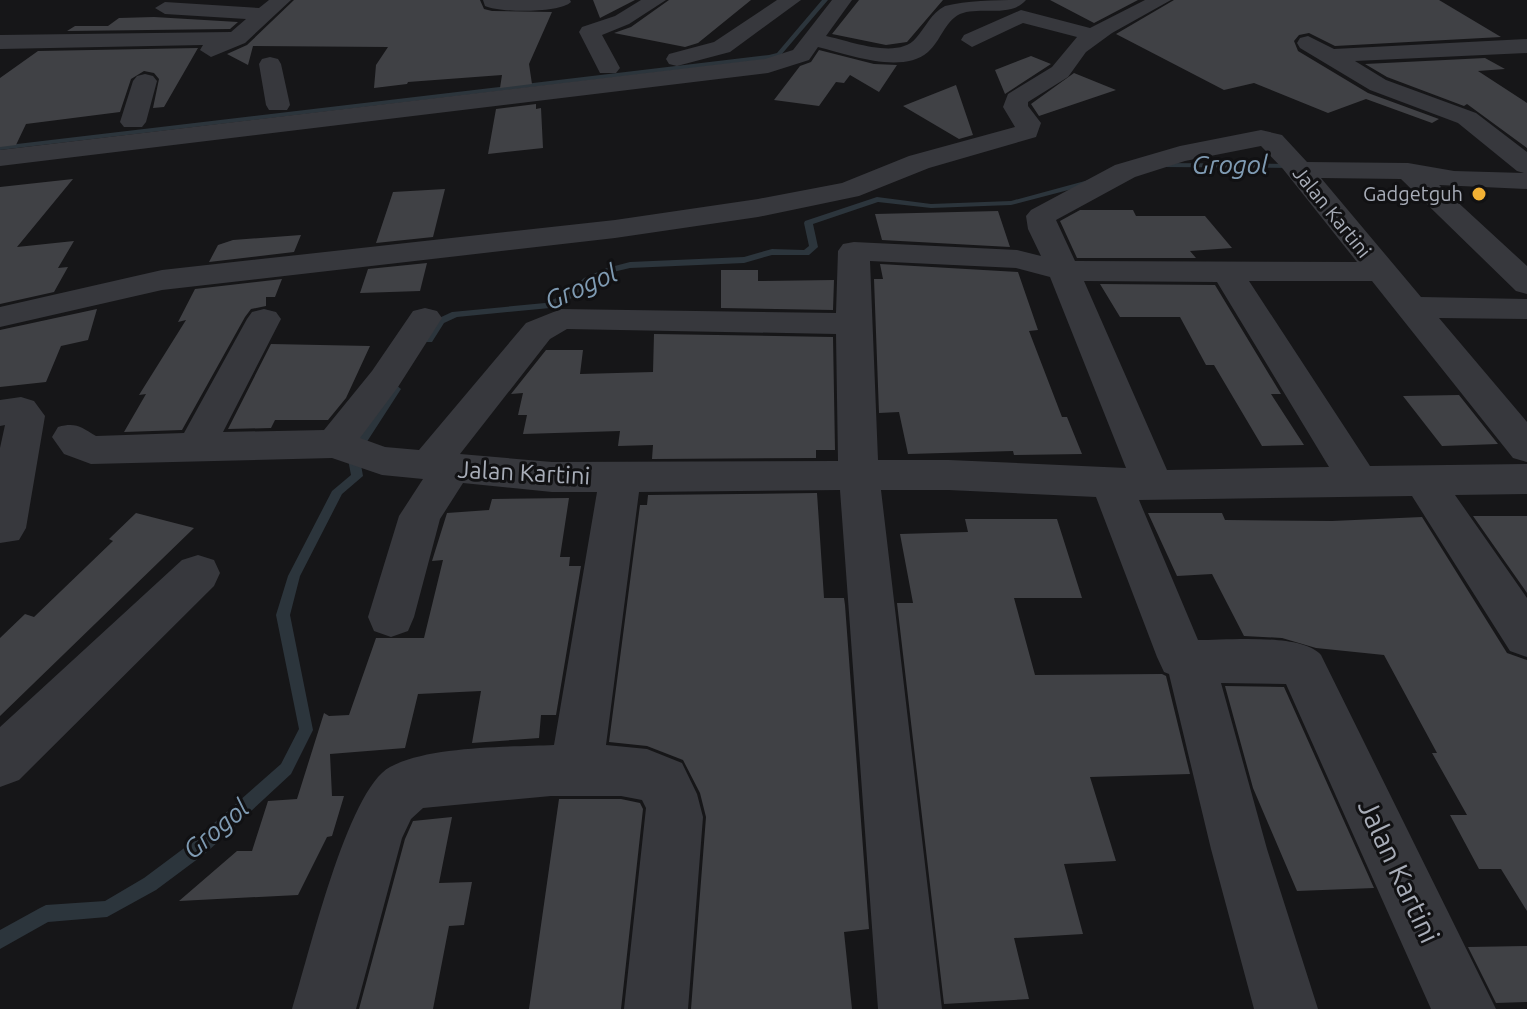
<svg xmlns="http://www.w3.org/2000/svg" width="1527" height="1009" font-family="Ubuntu,sans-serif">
<rect width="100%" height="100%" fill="#161618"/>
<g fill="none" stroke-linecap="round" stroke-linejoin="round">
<path fill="#2c353c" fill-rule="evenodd" d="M822,0H828L781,55L770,59L0,150V146L769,55L777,53Z
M1157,163L1293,164L1297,166L1293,168L1160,167H1157Z
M1096,178H1099V182L1011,205L931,208L878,202L813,224L818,247L809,255H772L744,263L630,268L613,272L590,282L574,297L550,308L457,317L444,323L432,342H424L423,340L437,319L452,312L545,303L568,293L584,278L607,268L630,262L744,257L772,249L804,250L809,246L804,223L805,221L877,197L931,204L1011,201Z
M396,385L401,389L359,454L363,476L342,494L300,576L290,615L313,730L291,774L207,852L156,890L107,917L48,922L0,949V930L40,908L46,905L105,901L144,878L195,840L281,764L299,729L276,615L288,576L332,491L351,475L347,454L392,387Z"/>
</g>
<path fill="#404145" d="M294,0H480L484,9L492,11L552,12L529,64L532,84L500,88L502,75L408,82L407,84L374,88L376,65L388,47L253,46L248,65L227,54L247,45Z
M593,0H635L600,18Z
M669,0H751L698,43L685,47L614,33L631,27Z
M859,0H943L907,42L886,45L832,34Z
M1050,0H1138L1094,23Z
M1174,0H1439L1501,37L1335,46L1309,33L1299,35L1294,41L1298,51L1368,93L1439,119L1432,123L1366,99L1328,113L1254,83L1224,90L1116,34Z
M154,17L238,22L230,29L67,31L75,26H108L119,18Z
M198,48L164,107L153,108L159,79L154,73L144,71L131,79L120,112L26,124L16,145L0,147V78L38,51Z
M819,50L874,64L897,65L879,92L850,75L844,83L836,82L819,106L774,100L800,66L811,62Z
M1031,56L1051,64L1005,94L995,70Z
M1485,58L1505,69L1478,71L1527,103V148L1467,104L1464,106L1387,77L1365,64Z
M1074,73L1116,90L1039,116L1031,104Z
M956,85L973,135L959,139L903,106Z
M536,104V109L541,108L543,148L488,154L496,109Z
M73,179L17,247L74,241L58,268L68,267L54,292L0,304V187Z
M445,189L433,237L376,243L393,192Z
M1080,210H1133L1136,216H1205L1232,248L1190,251L1196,258H1077L1060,221Z
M998,211L1010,247L882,240L875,214Z
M301,235L294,252L209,262L218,245L233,240Z
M427,263L420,291L360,293L368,269Z
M880,264L1018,272L1038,330L1029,331L1062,417H1067L1082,454L1014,455L1013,451L908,454L899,412L879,413L874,279H883Z
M721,270H758V281L834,280L833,310L721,308Z
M282,279L275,297H266V306L251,309L245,317L182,430L124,432L146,394L139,395L186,320L178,322L195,289Z
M1100,284L1215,285L1281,394H1271L1304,445L1262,446L1214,365H1206L1180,317H1120Z
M97,309L88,340L61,346L46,382L0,387V330Z
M654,334L833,337L835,450H816V458L652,459L653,445L618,446L620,431L523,434L527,415H518L523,393L511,394L546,350H583L580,374L653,372Z
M271,344L370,346L346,398L328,420H275L271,428L228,429Z
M1459,395L1498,444L1442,446L1403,396Z
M817,493L824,598H844L845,605L869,929L844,932L852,1009H691L706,817L700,793L683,760L647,746L609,742L640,505H647L648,495Z
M569,498L560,557H570L569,566H581L556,715H541L539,738L472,743L481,691L418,694L405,748L330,754L332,796H344L332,836L327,837L298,895L179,901L237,851H252L268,801L297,799L324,713L329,716L349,715L376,638H424L443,560L432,561L447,513L489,510L492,499Z
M136,513L194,528L0,716V638L25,614L34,617L113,541L109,539Z
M1148,513H1222L1225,520L1332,521L1422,517L1507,653L1527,660V911L1501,869H1479L1450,815H1467L1432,753H1437L1384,655L1316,648L1282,638L1244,636L1212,574L1177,576Z
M1473,516H1527V593Z
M965,519H1057L1082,598H1014L1035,675L1162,674L1166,676L1190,774L1090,777L1116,861L1064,864L1083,934L1014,938L1029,999L944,1004L897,603H913L900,534L968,532Z
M1225,686L1284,687L1374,888L1297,891L1253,788Z
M559,799H621L640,803L643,809L621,1009H529Z
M452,817L439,883L472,882L464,925L449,926L433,1009H359L405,839L413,821Z
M1527,946V1002L1496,1003L1468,947Z"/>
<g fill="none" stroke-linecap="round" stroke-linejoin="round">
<path fill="#37383d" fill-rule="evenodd" d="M269,0H291L245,43L211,57L200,50L203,45L0,49V35L231,32L246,19L165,14L155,8L165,2L259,8Z
M483,0H570L571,2C560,13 500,13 485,6Z
M641,0H666L629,24L602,35L620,68L616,73H600L579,32L582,27L615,16Z
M777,0H801L730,52L677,66L669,64L666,59L669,54L714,42Z
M832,0H852L826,36C850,41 898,60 916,38C926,27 931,13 945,6C969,0 1001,0 1026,0C1011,18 980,6 960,14C944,22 941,41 928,52C901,75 848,54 818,47L809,60L768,73L0,166V150L765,59L793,50Z
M1145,0H1171L1112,33L1086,52L1068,77L1028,102V106L1041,123L1036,137L929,168L859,196L758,217L615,238L162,290L0,327V307L162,270L615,220L758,199L842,183L909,156L1015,127L1003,107L1008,94L1052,67L1077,37L1023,23L972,47L961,40L964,35L1021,10L1090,28Z
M1308,36L1334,49L1527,39V53L1355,61L1386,80L1476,113L1527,152V189L1439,185L1527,266V294L1516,291L1401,179L1321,178L1421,297L1527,299V319L1439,318L1527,422V462L1513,458L1372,281H1249L1370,466L1527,464V494L1455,495L1527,598V657L1510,651L1412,496L1139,500L1198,640C1228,640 1302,633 1321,655L1496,1009H1431L1286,684L1221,683L1267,849L1318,1009H1254L1211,849L1169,674L1164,672L1157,657L1096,497L949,490H881L942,1009H878L840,490L639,492L606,745L647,749L682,763L697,794L703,817L688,1009H624L646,808L642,800L621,796H551L423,808L411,819L402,838L356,1009H292C308,959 347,790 390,767C428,746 509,747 554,745L597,492H552L463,483L440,519L414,617L408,631L391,637L374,631L368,617L399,516L423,479L382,475L332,458L91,464L64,454L52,437L58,427C76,422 81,427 96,436L184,433L247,319L252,312L264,309L276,312L281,319L223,432L324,430L372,371L413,311L425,308L437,311L442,318L398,387L360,438L385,447L419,450L526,323L561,309L836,313L838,251L843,244L854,242L1017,250L1041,256L1028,229L1026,216L1031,210L1115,165L1180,146L1261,130L1282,135L1307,162L1408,163L1454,171L1524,173L1517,171L1458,123L1370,90L1300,48L1297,43L1300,38ZM1261,146L1283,169L1357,262L1075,261L1056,220L1135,177L1185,161ZM870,261L1016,268L1050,277L1126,468L949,460H878ZM1084,281L1217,282L1329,467L1167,470ZM567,329L836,334L838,461L552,462L460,454L550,339Z
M270,57L278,59L281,64L290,105L287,110H269L266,105L259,64L262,59Z
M145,74L153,76L157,81L146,122L142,127H124L120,122L133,81L137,76Z
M21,397L34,401L45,416L26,528L19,540L0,543V448L5,425L0,426V400Z
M198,555L214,560L220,573L214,586L19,780L0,787V727L182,560Z"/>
</g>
<circle fill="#f2b134" stroke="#111113" stroke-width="3" cx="1479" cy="194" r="8"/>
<g text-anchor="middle" stroke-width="6" stroke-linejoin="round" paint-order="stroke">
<g font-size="20" fill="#a8adb8" stroke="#111113" text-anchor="end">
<text x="1463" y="201">Gadgetguh</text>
</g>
<g font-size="20" fill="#a8adb8" stroke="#111113">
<text transform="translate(1332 212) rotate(51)" y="7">Jalan Kartini</text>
</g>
<g font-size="24" fill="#a8adb8" stroke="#111113">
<text transform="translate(524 473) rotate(3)" y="8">Jalan Kartini</text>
</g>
<g font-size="26" font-style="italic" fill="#7f9bb3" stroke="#111113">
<text x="1230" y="174">Grogol</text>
<text transform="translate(581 287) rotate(-24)" y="9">Grogol</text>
<text transform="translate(216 829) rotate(-40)" y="9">Grogol</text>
</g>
<g font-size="28" fill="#a8adb8" stroke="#111113">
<text transform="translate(1399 871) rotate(65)" y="10">Jalan Kartini</text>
</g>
</g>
</svg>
